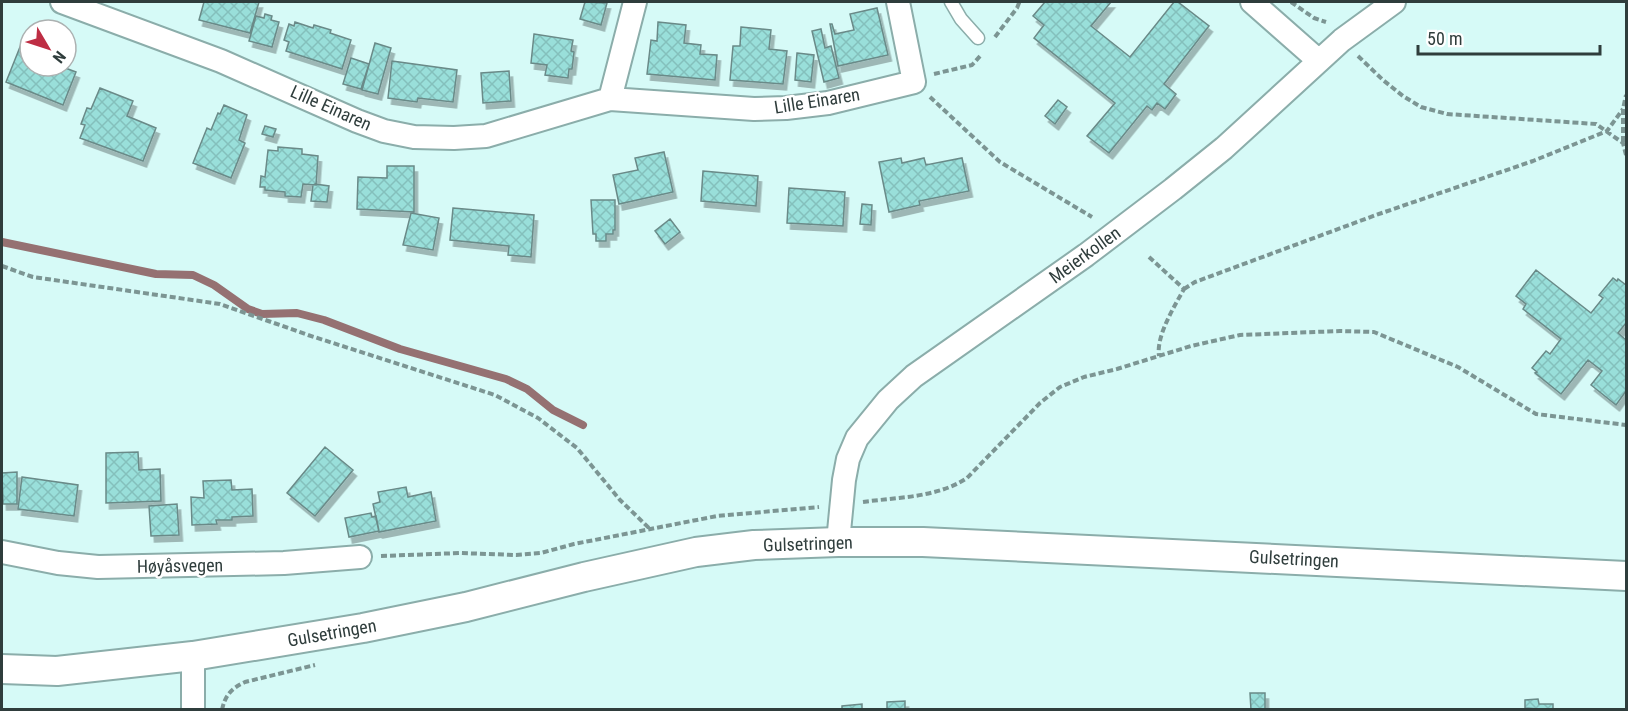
<svg xmlns="http://www.w3.org/2000/svg" width="1628" height="711" font-family="'Roboto Condensed',sans-serif">
<defs>
<pattern id="building-cross-hatch" width="8" height="8" patternUnits="userSpaceOnUse" patternTransform="scale(1.5)"><rect width="8" height="8" fill="#99dfda"/><path d="M0 0l8 8M0 8l8-8" fill="none" stroke="#84c0bc"/></pattern>
<filter id="shadow"><feDropShadow dx="3.5" dy="6" stdDeviation="0" flood-color="#0004"/></filter>
</defs>
<rect width="100%" height="100%" fill="#d6faf7"/>
<g fill="none" stroke-linecap="round" stroke-linejoin="round">
<path stroke="#957172" stroke-width="8" d="M2,242L156,274L193,275L214,285L248,309L262,314L297,313L324,320L400,349L506,379L527,389L553,410L583,425"/>
</g>
<path fill="url(#building-cross-hatch)" stroke="#6a8a88" stroke-width="1.5" filter="url(#shadow)" d="M204,2H259L250,33L199,20Z
M585,2L607,3L601,25L580,19Z
M1045,2H1111L1091,26L1130,57L1174,2H1178L1209,26L1164,84L1176,94L1165,109L1157,103L1152,110L1147,106L1109,153L1087,136L1115,103L1034,38L1044,25L1033,16Z
M877,8L888,55L838,66L830,24H832L835,34L854,30L850,14Z
M265,14L272,16L271,20L279,22L272,47L249,41L256,16L264,18Z
M295,22L313,28L314,25L331,30L330,33L351,40L342,69L286,51L289,42L284,40L289,24L294,26Z
M658,22L686,25L684,43L701,45L700,54L717,55L715,80L647,74L651,40L657,41Z
M741,27L771,30L769,49L787,51L783,84L730,80L733,46H740Z
M821,29L825,48L831,46L839,78L824,82L812,31Z
M534,34L573,40L571,51L574,52L572,69H569L568,78L545,75L547,65L531,63Z
M24,37L30,39V66H60L76,72L63,105L6,82Z
M375,43L391,48L378,94L362,90Z
M797,53L814,55L811,82L795,80Z
M351,58L369,64L361,89L343,84Z
M392,61L457,70L453,102L418,98L417,102L388,98Z
M509,71L511,101L483,103L481,73Z
M100,88L133,101L127,116L156,128L143,161L80,138L85,125L81,124L87,108L91,109Z
M1058,100L1067,107L1055,124L1045,116Z
M224,105L247,115L239,140L245,143L231,178L193,163L207,128L211,130L218,113L220,114Z
M265,126L276,129L273,137L262,134Z
M278,147L302,149V154L318,156L316,185L303,184L301,197L285,196V192L265,190V187H260L261,176L265,177L268,150L278,151Z
M664,152L673,192L619,204L613,175L638,170L635,158Z
M901,158L902,163L924,158L926,165L962,158L969,191L919,201L920,205L889,212L879,162Z
M387,166H414V212L357,209L358,177L387,178Z
M703,171L758,176L756,206L701,201Z
M315,184L329,186L327,202L311,201L313,185Z
M789,188L845,192L843,226L787,223Z
M591,200H615V230H613V234H606V241H596V234H593Z
M862,204L872,205L871,225L860,224Z
M453,208L534,215L531,257L508,255L509,246L450,240Z
M411,213L439,218L433,250L403,245Z
M670,219L680,232L665,244L655,231Z
M1536,270L1591,313L1603,298L1599,295L1613,278L1617,281L1618,279L1626,285V323L1618,333L1626,340V391L1616,405L1591,385L1602,371L1588,360L1561,394L1535,373L1537,372L1532,368L1546,351L1550,354L1561,339L1523,309L1526,304L1516,296Z
M325,447L353,470L315,516L287,493Z
M138,452L139,470L160,469L161,501L106,503V453Z
M17,472V504H3L2,473Z
M22,477L78,485L74,516L18,509Z
M231,480L232,490L252,489L253,516L232,517V520H216L217,524L192,525L191,497L204,498L203,481Z
M406,487L408,497L431,492L436,521L379,532L373,504L380,502L378,492Z
M177,504L179,535L151,536L149,506Z
M371,513L372,517L376,516L379,531L349,537L345,518Z
M1250,693H1265V709L1251,710Z
M1538,699L1539,704H1553V710L1525,708V700Z
M905,701V710H887V702Z
M862,704V710H842V706Z"/>
<g fill="none" stroke-linecap="round" stroke-linejoin="round">
<defs>
<path id="service" d="M951,2L961,19L978,38"/>
<path id="minor" d="M62,2L221,61L357,121L384,131L414,137L454,138L486,136L610,99L754,109L786,108L828,103L914,82L898,2
M1252,2L1319,61
M610,99L635,2
M838,542L844,480L848,459L857,438L888,400L914,376L1086,255L1173,189L1224,148L1342,40L1394,2
M2,552L58,563L98,567L284,563L360,557
M193,710V656"/>
<path id="tertiary" d="M2,669L57,671L193,656L363,628L466,607L584,577L696,552L754,545L838,542H923L1626,576"/>
</defs>
<use href="#service" stroke="#8badaa" stroke-width="15"/>
<use href="#minor" stroke="#8badaa" stroke-width="26"/>
<use href="#tertiary" stroke="#8badaa" stroke-width="32"/>
<path stroke="#7c9593" stroke-width="4" stroke-dasharray="6 3" stroke-linecap="butt" d="M1291,2L1314,18L1326,22
M995,37L1017,8L1019,3L1018,2
M1358,56L1383,80L1403,96L1421,107L1447,114L1596,124L1623,143L1626,155
M934,74L972,65L981,55
M930,97L1000,162L1092,217
M1623,142V109L1626,95
M1149,257L1184,289C1174,307 1156,336 1159,356
M2,266L33,277L220,304L308,335L495,395L538,418L577,448L620,500L650,529
M1184,289L1195,282L1376,215L1533,161L1607,131L1623,109
M863,502C898,497 937,498 967,478L1040,403L1060,387L1084,377L1117,369L1191,346L1240,335L1340,331L1374,332L1458,367L1536,414L1626,425
M381,556L460,553L516,555L541,553L574,544L717,516L819,507
M222,710C225,695 232,688 245,682L315,665"/>
<use href="#service" stroke="#fff" stroke-width="12"/>
<use href="#minor" stroke="#fff" stroke-width="22"/>
<use href="#tertiary" stroke="#fff" stroke-width="28"/>
</g>
<g text-anchor="middle" stroke-width="5" stroke-linejoin="round" paint-order="stroke">
<g font-size="18" fill="#2f3d3c" stroke="#fff">
<text transform="translate(817 101) rotate(-9)" y="6">Lille Einaren</text>
<text transform="translate(331 108) rotate(24)" y="6">Lille Einaren</text>
<text transform="translate(1085 255) rotate(-36)" y="6">Meierkollen</text>
<text transform="translate(808 544) rotate(-2)" y="6">Gulsetringen</text>
<text transform="translate(1294 559) rotate(3)" y="6">Gulsetringen</text>
<text transform="translate(180 566) rotate(-1)" y="6">Høyåsvegen</text>
<text transform="translate(332 633) rotate(-10)" y="6">Gulsetringen</text>
</g>
</g>
<rect width="1628" height="711" fill="none" stroke="#2f3d3c" stroke-width="6"/>
<g transform="translate(48 48) rotate(129)"><circle r="28" fill="#ffffff" stroke="#acb1b1" stroke-width="1.5"/>
<path d="M0-4.5L10 22L0 15L-10 22Z" fill="#be2e44"/>
<text y="-9" font-size="16" font-weight="bold" text-anchor="middle" fill="#2f3d3c">N</text>
</g>
<path d="M1418 45v9h182v-9" fill="none" stroke="#2f3d3c" stroke-width="3"/>
<text x="1427" y="45" font-size="18" fill="#2f3d3c" stroke="#ffffff" stroke-width="4.5" paint-order="stroke">50 m</text>
</svg>
